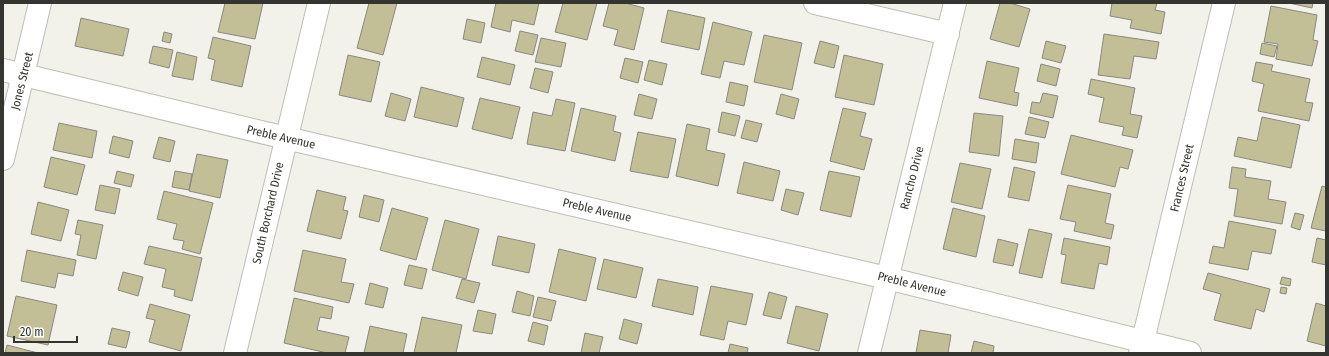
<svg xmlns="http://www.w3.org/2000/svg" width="1329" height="356" font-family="'Fira Sans Condensed',sans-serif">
<rect width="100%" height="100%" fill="#f3f2ea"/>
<path fill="#c2bf97" stroke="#898981" d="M225,3H263L255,39L218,32Z
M369,3H397L383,55L357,48Z
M496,3H539L534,25L512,20L510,32L491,27Z
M563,3H597L587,40L555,32Z
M609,3H625L644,8L634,50L614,45L618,30L603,26Z
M1000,3H1010L1030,9L1019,47L990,39Z
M1112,3H1157L1155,10L1165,12L1161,34L1130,28L1132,20L1110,16Z
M1289,3H1313L1312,8Z
M1271,6L1317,15L1313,40L1318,41L1312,66L1276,59L1278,44L1264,42Z
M668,10L705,18L699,50L661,42Z
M81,18L129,29L123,56L75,46Z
M467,19L485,23L481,43L463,39Z
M713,22L752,32L744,65L724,61L720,78L701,74Z
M520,31L538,35L533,55L515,51Z
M164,32L172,34L170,43L162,41Z
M1104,34L1159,42L1156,59L1134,56L1130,79L1098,75Z
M764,35L802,43L792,90L754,82Z
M213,37L251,46L242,87L211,80L215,60L208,58Z
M541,38L566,43L561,67L535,62Z
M820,41L839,46L834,68L814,63Z
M1046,41L1066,46L1061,63L1042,58Z
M1262,43L1277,46L1274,57L1260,54Z
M153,46L173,50L169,68L149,63Z
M177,52L197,57L193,80L172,76Z
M348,55L380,62L371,102L339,95Z
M844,55L883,64L874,105L835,97Z
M482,57L515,65L510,85L477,77Z
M625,58L643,62L638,83L620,78Z
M649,60L667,64L662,85L644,80Z
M987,61L1019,68L1014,92L1019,93L1017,106L979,98Z
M1256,62L1273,65L1271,71L1310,79L1305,102L1313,103L1309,121L1258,111L1264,84L1252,81Z
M1041,64L1060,69L1056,86L1037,81Z
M535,68L553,72L548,93L530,88Z
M1091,79L1135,88L1130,114L1142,116L1137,138L1122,135L1124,127L1099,122L1104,98L1088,94Z
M730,82L748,86L744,106L726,102Z
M421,87L464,98L457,127L414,117Z
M391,93L411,99L405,121L385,116Z
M1043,93L1058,96L1053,118L1030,113L1032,102L1040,103Z
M639,94L657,99L652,119L634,115Z
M781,94L799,99L794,119L776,114Z
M480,98L520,107L512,139L472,129Z
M556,99L575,103L565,151L527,144L533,112L552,116Z
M581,108L616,116L613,131L621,133L615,161L571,151Z
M843,108L866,113L860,136L872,139L864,170L830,161Z
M722,112L740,116L735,136L718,132Z
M974,113L1003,116L999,156L969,152Z
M1029,117L1049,122L1045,138L1025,134Z
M1262,117L1300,125L1291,168L1234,156L1238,137L1257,141Z
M746,120L762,124L757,142L741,138Z
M59,123L97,131L92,158L53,150Z
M687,124L710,129L706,150L725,154L718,186L676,176Z
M638,132L676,139L668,178L630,171Z
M1071,135L1133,150L1128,169L1120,167L1115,187L1061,174Z
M113,136L133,141L129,158L109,153Z
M159,137L175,141L170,162L153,158Z
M1015,139L1039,143L1036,163L1012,159Z
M197,154L228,160L220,198L189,191Z
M51,157L85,165L77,195L44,187Z
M744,162L780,171L773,201L737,193Z
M960,163L991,169L982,209L951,202Z
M1014,167L1035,172L1029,201L1008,197Z
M1232,167L1246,169L1245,177L1271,181L1268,199L1286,202L1282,224L1234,216L1238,189L1229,188Z
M117,171L134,175L131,187L114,183Z
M175,171L192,174L189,190L172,187Z
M829,171L860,177L851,217L820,210Z
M100,185L120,189L115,214L95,210Z
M1068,185L1111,194L1105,223L1114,225L1111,239L1074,231L1076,222L1060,219Z
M1322,186L1326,187V231L1311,228Z
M786,189L804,193L798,215L781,210Z
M317,190L346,197L343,210L348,211L341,239L307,231Z
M164,191L213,203L200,254L182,249L184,241L173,239L177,224L157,219Z
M364,195L384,200L379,222L359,217Z
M38,202L69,210L61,241L31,234Z
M392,208L428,218L416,260L380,250Z
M953,208L985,216L976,257L943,249Z
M1295,213L1304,215L1300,230L1291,227Z
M78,220L103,225L96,259L77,255L81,235L75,234Z
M445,220L479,229L466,279L432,270Z
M1229,221L1276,230L1271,254L1252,251L1248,270L1209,263L1213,246L1224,248Z
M1029,229L1052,234L1042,278L1019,273Z
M498,236L535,244L529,273L492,265Z
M1064,238L1110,247L1107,265L1099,263L1094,289L1061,283L1066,255L1061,254Z
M1317,238L1326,240V265L1312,262Z
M998,239L1018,244L1013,266L993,262Z
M149,246L202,258L192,301L174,296L175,290L162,287L166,269L144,264Z
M559,249L596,258L586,301L549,292Z
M27,250L76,260L73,276L58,273L55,288L21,281Z
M303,250L346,259L341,282L354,284L349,303L294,291Z
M604,259L643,268L636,298L597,289Z
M409,265L427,269L422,289L404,285Z
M123,272L143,277L138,296L118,290Z
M1208,273L1270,289L1264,312L1256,309L1251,329L1214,320L1221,294L1203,289Z
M1282,277L1291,279L1290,286L1280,284Z
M462,279L480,283L474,303L456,298Z
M658,279L698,287L693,315L652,306Z
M370,283L388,288L383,308L365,304Z
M711,286L753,294L746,325L728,321L724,340L700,335Z
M1281,287L1287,288L1286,294L1280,293Z
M517,291L534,296L530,316L512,312Z
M769,292L787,297L781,319L763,315Z
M16,296L57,305L48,345L7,336Z
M538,297L556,301L551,321L533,317Z
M294,298L333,307L331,319L320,317L317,330L349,337L345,353H327L284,343Z
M1316,303L1326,306V346L1307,341Z
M150,304L190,315L181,351L149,342L155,320L146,318Z
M796,306L828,314L819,351L787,343Z
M478,310L496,314L492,334L473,331Z
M422,317L462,325L456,353H414Z
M624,319L642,324L637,344L619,339Z
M533,322L548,326L544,345L528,341Z
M370,326L407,334L403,353H364Z
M112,328L130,332L126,348L108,344Z
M920,330L951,335L948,353H916Z
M585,333L603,337L599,353H581Z
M974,341L994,346L993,353H971Z
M730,344L748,348L747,353H728Z
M7,345L38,353H5Z"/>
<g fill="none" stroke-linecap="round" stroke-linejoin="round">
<defs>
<path id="minor" d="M815,3L948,34
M3,70L286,138L887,278L1190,353
M3,159L40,3
M235,353L319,3
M869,353L955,3
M1140,353L1224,3"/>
</defs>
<use href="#minor" stroke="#bebdb5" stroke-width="24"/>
<use href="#minor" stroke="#fff" stroke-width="22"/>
</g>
<g text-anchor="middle" stroke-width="3.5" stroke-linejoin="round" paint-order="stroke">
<g font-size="12" fill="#343431" stroke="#fffffd">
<text transform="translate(22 81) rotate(-76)" y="4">Jones Street</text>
<text transform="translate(281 137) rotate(13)" y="4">Preble Avenue</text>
<text transform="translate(912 178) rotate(-76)" y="4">Rancho Drive</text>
<text transform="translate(1182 178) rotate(-77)" y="4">Frances Street</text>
<text transform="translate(597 210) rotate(13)" y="4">Preble Avenue</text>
<text transform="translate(268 213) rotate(-77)" y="4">South Borchard Drive</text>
<text transform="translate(912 284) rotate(14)" y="4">Preble Avenue</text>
</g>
</g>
<rect width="1329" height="356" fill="none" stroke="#343431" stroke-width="8"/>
<path d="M14 336v6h63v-6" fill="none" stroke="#343431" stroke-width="2"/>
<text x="20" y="336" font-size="12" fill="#343431" stroke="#fffffd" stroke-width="3" paint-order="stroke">20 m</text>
</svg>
